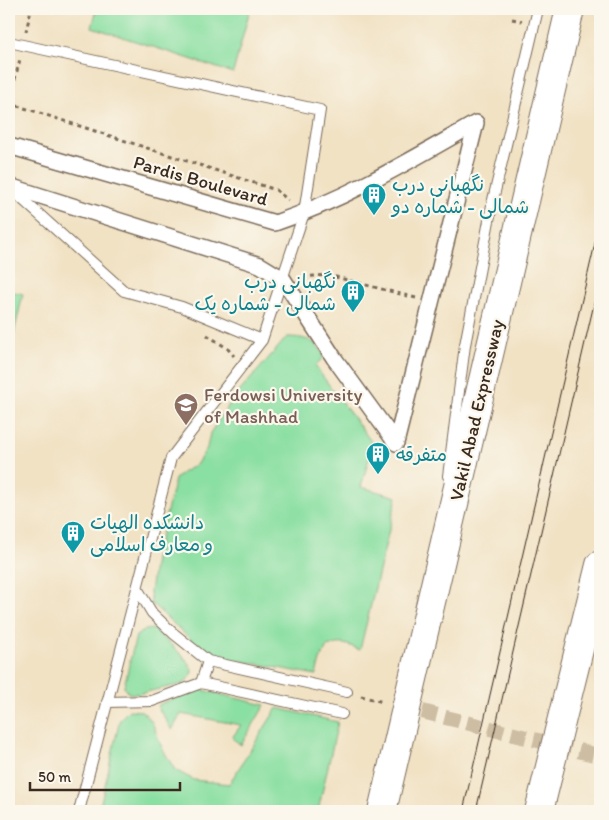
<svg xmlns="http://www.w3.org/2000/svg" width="609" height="820" font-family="Itim,'Playpen Sans Arabic',sans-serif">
<rect width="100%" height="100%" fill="#fbf7ec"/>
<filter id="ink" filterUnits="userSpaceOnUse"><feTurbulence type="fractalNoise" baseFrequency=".02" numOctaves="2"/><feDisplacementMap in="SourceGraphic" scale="10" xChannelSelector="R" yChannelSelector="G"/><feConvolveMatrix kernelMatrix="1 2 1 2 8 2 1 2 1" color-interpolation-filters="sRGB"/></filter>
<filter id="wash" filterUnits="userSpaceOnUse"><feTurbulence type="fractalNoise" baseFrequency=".0096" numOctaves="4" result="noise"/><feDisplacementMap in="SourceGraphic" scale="20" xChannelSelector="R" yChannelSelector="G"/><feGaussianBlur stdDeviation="1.12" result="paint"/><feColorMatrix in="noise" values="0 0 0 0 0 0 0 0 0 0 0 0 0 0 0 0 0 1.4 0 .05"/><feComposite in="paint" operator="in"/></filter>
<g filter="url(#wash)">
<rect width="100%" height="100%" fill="#f1e2c4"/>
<path fill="#8adfa2" stroke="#628460" d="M97,9H250L233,73L92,27Z
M9,291L23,294L9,355Z
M287,337C304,337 318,340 324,357L315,366L373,444L361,487L397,497L360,650C347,644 341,641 327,647L320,660L316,675L226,658L200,648L151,603L150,592L155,559L175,479L183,472L196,465L207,448L210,433L233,399Z
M153,629C162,637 191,660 192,671C192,677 187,680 183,684L137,694L128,693L124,686L136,636L145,630Z
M198,689L265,705L241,745L232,738L241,725L181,714L172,730L157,706C170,697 186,699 198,689Z
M277,708L338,722L318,811H99L120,719L129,710L142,711L152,722L162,748L175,770L194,780L229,784Z"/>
</g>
<g filter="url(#ink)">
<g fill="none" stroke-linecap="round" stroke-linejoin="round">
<path stroke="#cdbda3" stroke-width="15" stroke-dasharray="15 8" stroke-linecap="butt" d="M400,706L600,756"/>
<defs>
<path id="service" d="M9,42L320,110L304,213L262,340L171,458L79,811
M11,189L124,291L182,307L262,340
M448,476L465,345L493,200L538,9
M137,588L152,613L173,633L208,661L347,692
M201,683L208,661
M107,702L152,701L201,683L342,714"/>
<path id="pedestrian" d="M9,146L275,223C346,199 411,160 476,123L396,443L334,358L283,279L260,265L9,186"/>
<path id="trunk" d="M382,811L570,9
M539,811L600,565"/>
</defs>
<use href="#service" stroke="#7b6a58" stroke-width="12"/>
<use href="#pedestrian" stroke="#7b6a58" stroke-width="18"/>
<use href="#trunk" stroke="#7b6a58" stroke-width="30"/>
<path stroke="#7b6a58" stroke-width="3" stroke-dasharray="4 4" stroke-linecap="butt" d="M26,9L31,10L26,31
M512,19L522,21
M9,103L276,190L288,200
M9,103L20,59
M303,277L328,275L416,298
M207,335L227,348L234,356
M361,696L383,702"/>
<use href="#service" stroke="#fff" stroke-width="10"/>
<use href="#pedestrian" stroke="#fff" stroke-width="15"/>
<use href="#trunk" stroke="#fff" stroke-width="28"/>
<path stroke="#3b2a1e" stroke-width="1" d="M463,811L600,222
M476,811L600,278"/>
</g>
</g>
<defs>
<symbol id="building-pin" viewBox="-11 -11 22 30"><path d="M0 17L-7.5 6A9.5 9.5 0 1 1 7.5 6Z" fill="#0f9aa8" stroke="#fbf7ec"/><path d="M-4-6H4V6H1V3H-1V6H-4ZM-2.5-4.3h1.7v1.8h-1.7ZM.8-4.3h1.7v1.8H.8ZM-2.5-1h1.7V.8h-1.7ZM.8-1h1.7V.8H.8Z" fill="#fff"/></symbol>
<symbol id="university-pin" viewBox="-11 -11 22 30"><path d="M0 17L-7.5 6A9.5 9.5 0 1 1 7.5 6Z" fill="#8d6e63" stroke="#fbf7ec"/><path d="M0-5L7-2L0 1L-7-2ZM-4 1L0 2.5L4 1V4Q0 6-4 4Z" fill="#fff"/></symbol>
</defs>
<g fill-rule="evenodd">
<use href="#building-pin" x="360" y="181" width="28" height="38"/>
<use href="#building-pin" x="339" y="278" width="28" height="38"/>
<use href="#university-pin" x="172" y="391" width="28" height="38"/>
<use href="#building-pin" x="364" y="440" width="28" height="38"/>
<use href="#building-pin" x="59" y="519" width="28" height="38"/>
</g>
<g text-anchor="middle" stroke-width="4.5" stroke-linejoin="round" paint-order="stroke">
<g font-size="19" fill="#3b2a1e" stroke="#fbf7ec">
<text transform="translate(201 180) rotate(16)" y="7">Pardis Boulevard</text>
<text transform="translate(476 410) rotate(-77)" y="7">Vakil Abad Expressway</text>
</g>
<g font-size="19" fill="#0d838f" stroke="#fbf7ec" text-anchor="start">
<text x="392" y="191">نگهبانی درب<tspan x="392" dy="22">شمالی - شماره دو</tspan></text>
<text x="336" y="288" text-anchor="end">نگهبانی درب<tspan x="336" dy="22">شمالی - شماره یک</tspan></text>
<text x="396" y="461">متفرقه</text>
<text x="90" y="529">دانشکده الهیات<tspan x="90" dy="22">و معارف اسلامی</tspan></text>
</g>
<g font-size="19" fill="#785e54" stroke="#fbf7ec" text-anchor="start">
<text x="204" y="401">Ferdowsi University<tspan x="204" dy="22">of Mashhad</tspan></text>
</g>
</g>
<rect width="609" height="820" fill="none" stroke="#fbf7ec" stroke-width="30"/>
<path d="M30 782v8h150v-8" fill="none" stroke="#3b2a1e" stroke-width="2.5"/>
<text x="38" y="782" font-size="15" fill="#3b2a1e" stroke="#fbf7ec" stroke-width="4" paint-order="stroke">50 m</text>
</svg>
